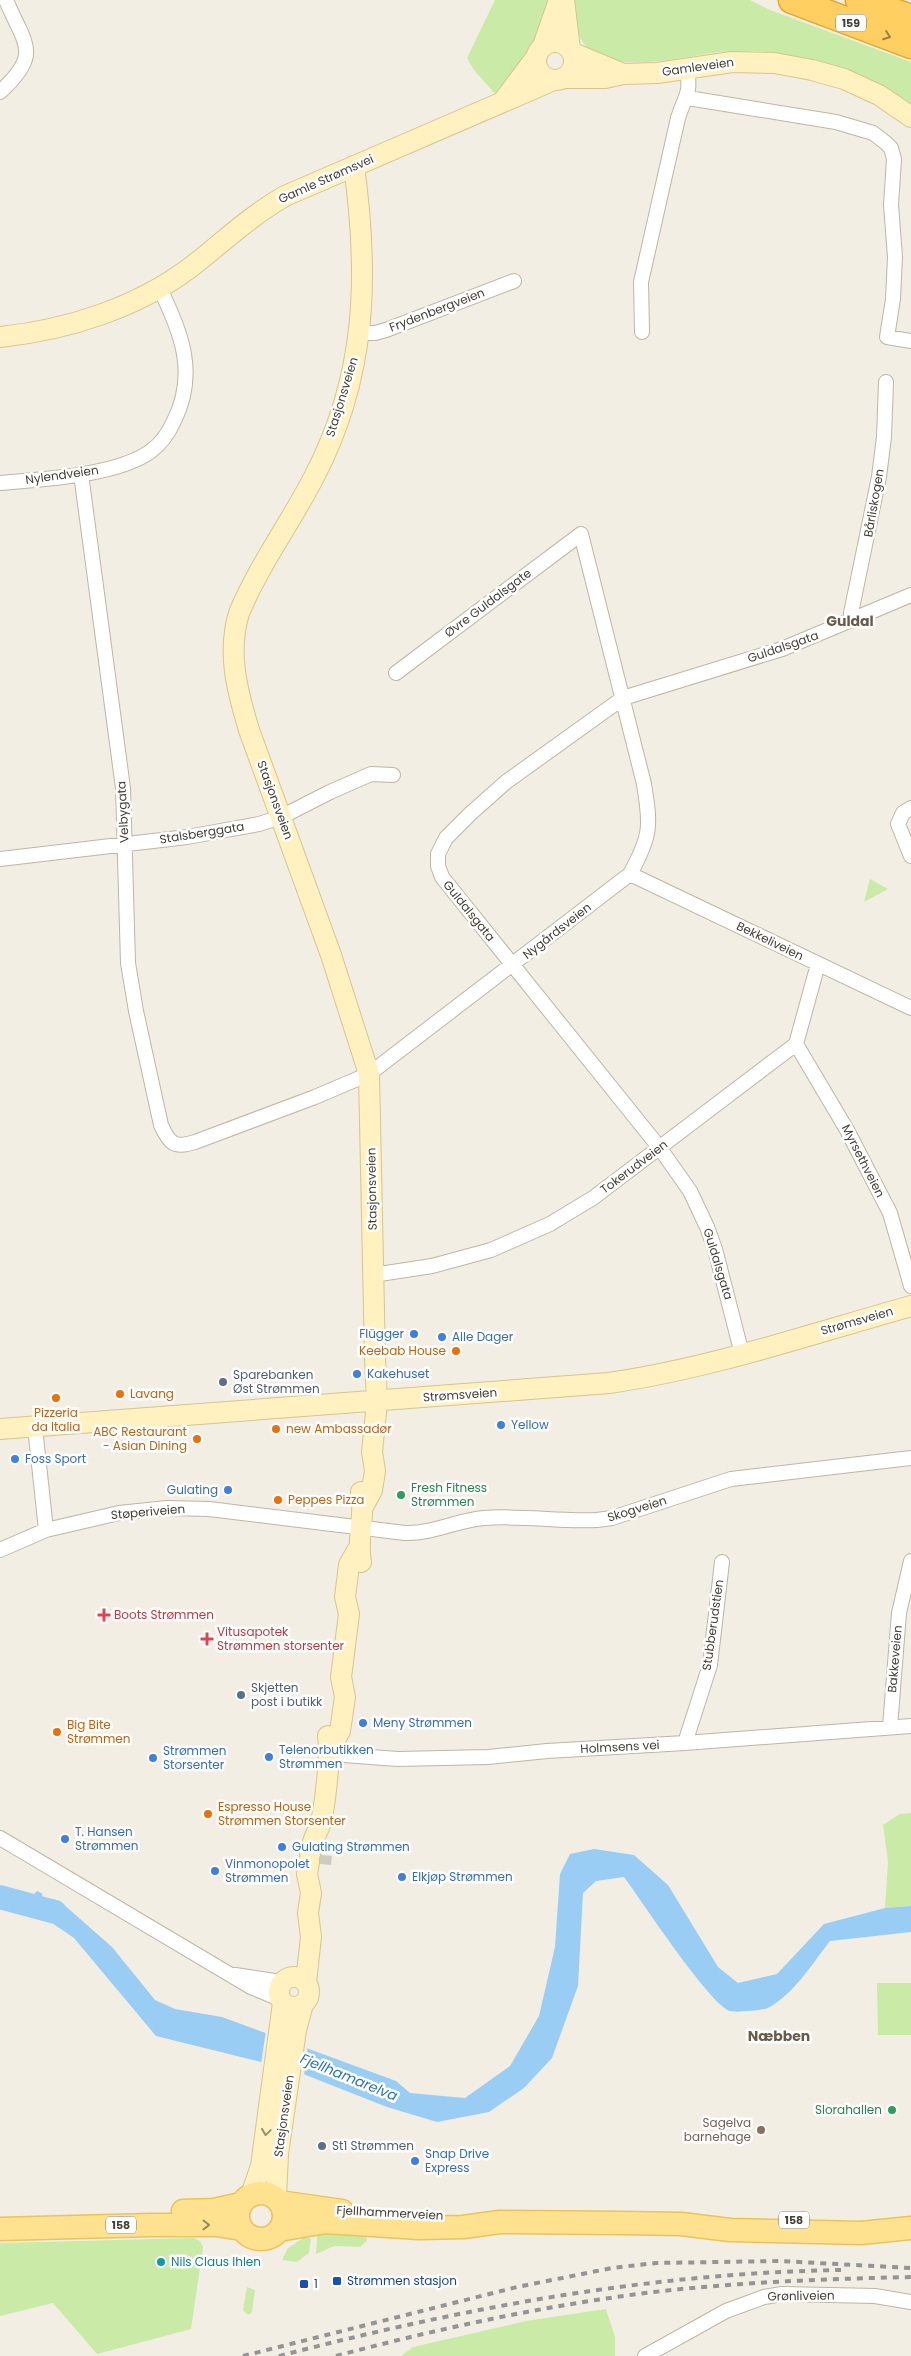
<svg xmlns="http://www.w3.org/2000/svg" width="911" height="2356" font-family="Poppins,sans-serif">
<rect width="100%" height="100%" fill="#f2eee3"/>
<path fill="#caeaa8" d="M495,0H551C538,36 522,66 495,94L474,70L467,58Z
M573,0H750L770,10L911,62V104C864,75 810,53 754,51C740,51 725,51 712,53C679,58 598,78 580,37C575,26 574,12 573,0Z
M870,879L888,889L864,902Z
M911,1813V1906L885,1908L888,1861L883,1825L900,1814Z
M877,1983H911V2035H878Z
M318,2227L366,2234L367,2241L360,2247L334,2246L316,2254Z
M305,2237L311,2239L309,2253L297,2262L282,2260L288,2248Z
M194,2238L200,2241L203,2247L191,2329L97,2354L53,2303L0,2316V2243Z
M247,2287L255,2290L252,2312L248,2315L243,2310Z
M606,2309L615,2337V2356H401L413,2347L526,2321Z"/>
<path fill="#9acdf4" d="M594,1849L634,1855L668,1885L718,1967L738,1983L777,1974L824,1924L885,1908L911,1906V1932L830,1941C812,1964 794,1994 768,2008C764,2010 735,2013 730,2011C710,2005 641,1900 624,1877L596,1881L583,1893L578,1986L552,2058L524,2088L489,2112L437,2122L387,2107L293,2070L156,2036L74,1938L24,1904L37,1891L62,1903L112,1947L155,2000L175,2009L222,2017L396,2081L410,2093L465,2098L510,2066L539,2016L555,1947L560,1874L570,1854Z"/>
<path fill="#f2eee3" d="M43,1891L54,1896L48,1923L38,1916Z
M266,2030L308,2045L304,2075L261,2065Z"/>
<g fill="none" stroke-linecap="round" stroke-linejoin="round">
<path stroke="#9acdf4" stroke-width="24" d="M0,1897L55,1912"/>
<path stroke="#cfcbc0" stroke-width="20" stroke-dasharray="20 10" stroke-linecap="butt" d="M321,1864L322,1855"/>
<defs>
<path id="minor" d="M0,92C43,53 24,44 6,0
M688,98L836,122L873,133L886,143L891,148L894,159L891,205L895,257L893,299L887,337L911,341
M642,332L641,282L678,118C686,93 691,96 687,67
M360,333H375L386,330L514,281
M81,474L123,788L128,963L136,1011L161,1125C169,1143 174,1149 195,1142L315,1097L369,1074L630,874C651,836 651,826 644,784L581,534L396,673
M0,483C42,479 117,476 151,451C162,443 169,432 174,421C198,373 181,331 159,287
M853,621L851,613L879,477L884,437L886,382
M911,808L903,813L898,824L911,856
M0,859L187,837L259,824L281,817L330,792L371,774L393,775
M630,874L911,1008
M796,1044L847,1130L890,1213L911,1286
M373,1275L432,1266L491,1250L550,1224L593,1198L796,1044L818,964
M742,1354L715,1249L707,1227L690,1191L659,1147L442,877L438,866V854L446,838L470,814L506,782L623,698L782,649L911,595
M35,1427L46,1530
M0,1550L46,1530L119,1513L167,1508L209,1509L405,1533C433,1534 457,1520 484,1518C522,1515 559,1522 597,1520L612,1518L731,1479L911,1458
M890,1727L899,1613L911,1561
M685,1743L710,1665L722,1562
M330,1754L398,1759L488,1757L547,1751L685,1743L911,1726
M0,1838L251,1987L280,1999
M235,1975L281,1982
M645,2356L726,2311L764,2297L782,2294L875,2296L911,2302"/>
<path id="secondary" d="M564,0L570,49
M536 61a19 19 0 1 1 38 0a19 19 0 1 1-38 0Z
M543,46L559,0
M573,53L623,74
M565,78H605L623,74L657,73L732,62L774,63L812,70L844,79L879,95L911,117
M504,100L537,56
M354,166C369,276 367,376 314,477C291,522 259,565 239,613C227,653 237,690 249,730L331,955L369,1074L375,1358L377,1402L372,1452L375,1471L372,1490L364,1505
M0,337C67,330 137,308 191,267C222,243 250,216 285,196L554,80
M0,1429L609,1383C712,1368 811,1334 911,1306
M361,1562C356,1538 366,1516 361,1492
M330,1749L340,1731L345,1697L341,1677L349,1614L345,1597L349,1565L358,1549
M310,1854C311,1843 316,1835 320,1825C325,1808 331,1753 328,1736
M279 1992a15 15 0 1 1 30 0a15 15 0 1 1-30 0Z
M306,1982L311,1937L308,1913L311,1893L307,1874L309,1862
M251,2195L261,2166L283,2003
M276,2198L278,2154L296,2030L303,2004"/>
<path id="primary" d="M238 2216a23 23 0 1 1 46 0a23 23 0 1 1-46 0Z
M279,2202L342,2211
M183,2211L214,2210L241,2204
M0,2229L151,2225H216L242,2229
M279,2230L326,2222L419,2228L463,2227L500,2222L621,2223L681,2224L730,2230L861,2233L911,2228"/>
<path id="motorway" d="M792,0L911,45
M859,0L911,18"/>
</defs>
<use href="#minor" stroke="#beb6a5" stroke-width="16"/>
<use href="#secondary" stroke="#d5c58f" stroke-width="22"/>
<use href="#primary" stroke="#eac35a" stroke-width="25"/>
<use href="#motorway" stroke="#e5a62a" stroke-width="29"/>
<use href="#minor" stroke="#fff" stroke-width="14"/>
<use href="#secondary" stroke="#fff2c0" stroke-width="20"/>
<use href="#primary" stroke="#ffe28f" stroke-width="22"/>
<use href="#motorway" stroke="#ffcf61" stroke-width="26"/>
<path stroke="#949494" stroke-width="4" stroke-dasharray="6 6" stroke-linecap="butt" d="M243,2356L517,2287L612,2268L656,2263L780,2261L911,2268
M279,2356C463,2308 650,2273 841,2270
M336,2356C441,2328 547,2305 654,2292C740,2282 825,2279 911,2277"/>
</g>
<defs><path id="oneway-chevron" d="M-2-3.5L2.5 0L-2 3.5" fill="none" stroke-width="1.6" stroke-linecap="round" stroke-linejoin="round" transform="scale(1.25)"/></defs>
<use stroke="#987f48" href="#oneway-chevron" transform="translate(887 36) rotate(20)"/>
<use stroke="#988f72" href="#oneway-chevron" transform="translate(266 2132) rotate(98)"/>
<use stroke="#98885c" href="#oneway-chevron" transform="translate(206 2225) rotate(1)"/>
<g fill="#3f7fe0" stroke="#fff" stroke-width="2">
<circle cx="414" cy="1334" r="5"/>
<circle cx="442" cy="1337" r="5"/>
<circle cx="357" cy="1374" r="5"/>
<circle cx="501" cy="1425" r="5"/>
<circle cx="15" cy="1459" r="5"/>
<circle cx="228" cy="1490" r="5"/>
<circle cx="363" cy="1723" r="5"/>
<circle cx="269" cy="1757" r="5"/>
<circle cx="153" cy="1758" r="5"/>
<circle cx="65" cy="1839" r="5"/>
<circle cx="282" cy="1847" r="5"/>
<circle cx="215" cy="1871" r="5"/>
<circle cx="402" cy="1877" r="5"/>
<circle cx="415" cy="2161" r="5"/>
</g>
<g fill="#e8710a" stroke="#fff" stroke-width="2">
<circle cx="456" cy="1351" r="5"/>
<circle cx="120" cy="1394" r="5"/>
<circle cx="56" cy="1398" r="5"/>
<circle cx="276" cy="1429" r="5"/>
<circle cx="197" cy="1439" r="5"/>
<circle cx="278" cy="1500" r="5"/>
<circle cx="57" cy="1732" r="5"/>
<circle cx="208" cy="1814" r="5"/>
</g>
<g fill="#5c6f8a" stroke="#fff" stroke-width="2">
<circle cx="223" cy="1382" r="5"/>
<circle cx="241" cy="1695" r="5"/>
<circle cx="322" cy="2146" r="5"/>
</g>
<g fill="#2e9e5b" stroke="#fff" stroke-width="2">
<circle cx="401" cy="1495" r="5"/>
<circle cx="892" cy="2110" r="5"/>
</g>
<g fill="#e0444e" stroke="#fff" stroke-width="2">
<path d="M101.5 1607.5h5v5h5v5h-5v5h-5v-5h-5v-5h5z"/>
<path d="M204.5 1631.5h5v5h5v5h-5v5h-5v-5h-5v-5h5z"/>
</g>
<circle fill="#8d6e63" stroke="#fff" stroke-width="2" cx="761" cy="2130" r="5"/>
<circle fill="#0f9aa8" stroke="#fff" stroke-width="2" cx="161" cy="2262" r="5"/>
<g fill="#1a4fb4" stroke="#fff" stroke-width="2">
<rect x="332" y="2276" width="10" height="10" rx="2.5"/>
<rect x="299" y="2279" width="10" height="10" rx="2.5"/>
</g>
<g text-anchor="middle" stroke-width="5" stroke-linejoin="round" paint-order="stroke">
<g fill="#fff" stroke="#7c7870" stroke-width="1">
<rect x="836" y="14.5" width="30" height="17" rx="4"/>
<rect x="779" y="2211.5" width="30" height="17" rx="4"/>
<rect x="106" y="2216.5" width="30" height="17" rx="4"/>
</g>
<g font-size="11" font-weight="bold" fill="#443e33">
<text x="851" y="27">159</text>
<text x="794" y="2224">158</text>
<text x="121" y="2229">158</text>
</g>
<g font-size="12" fill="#443e33" stroke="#fff">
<text transform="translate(698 67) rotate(-8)" y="4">Gamleveien</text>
<text transform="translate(326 179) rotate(-24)" y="4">Gamle Strømsvei</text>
<text transform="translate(437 310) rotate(-21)" y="4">Frydenbergveien</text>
<text transform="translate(342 397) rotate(-73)" y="4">Stasjonsveien</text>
<text transform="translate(62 475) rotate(-8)" y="4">Nylendveien</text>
<text transform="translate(874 503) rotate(-80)" y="4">Bårliskogen</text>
<text transform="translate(488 603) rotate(-37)" y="4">Øvre Guldalsgate</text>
<text transform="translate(783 647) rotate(-19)" y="4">Guldalsgata</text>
<text transform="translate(275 800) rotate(70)" y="4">Stasjonsveien</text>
<text transform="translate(123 812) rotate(-93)" y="4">Velbygata</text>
<text transform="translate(202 833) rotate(-9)" y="4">Stalsberggata</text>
<text transform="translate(469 911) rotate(51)" y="4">Guldalsgata</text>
<text transform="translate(557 931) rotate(-38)" y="4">Nygårdsveien</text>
<text transform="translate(770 941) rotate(26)" y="4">Bekkeliveien</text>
<text transform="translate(863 1161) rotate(63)" y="4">Myrsethveien</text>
<text transform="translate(634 1167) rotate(-37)" y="4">Tokerudveien</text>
<text transform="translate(372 1189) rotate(-91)" y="4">Stasjonsveien</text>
<text transform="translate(718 1264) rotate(73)" y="4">Guldalsgata</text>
<text transform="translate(857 1321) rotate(-16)" y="4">Strømsveien</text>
<text transform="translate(460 1395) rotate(-4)" y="4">Strømsveien</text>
<text transform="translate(637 1509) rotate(-17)" y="4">Skogveien</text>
<text transform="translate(148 1512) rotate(-5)" y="4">Støperiveien</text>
<text transform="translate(713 1625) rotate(-82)" y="4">Stubberudstien</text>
<text transform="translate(895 1659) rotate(-85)" y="4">Bakkeveien</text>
<text transform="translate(620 1747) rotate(-3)" y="4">Holmsens vei</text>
<text transform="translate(284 2116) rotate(-82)" y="4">Stasjonsveien</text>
<text transform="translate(390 2213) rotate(3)" y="4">Fjellhammerveien</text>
<text transform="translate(801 2296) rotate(-1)" y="4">Grønliveien</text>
</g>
<g font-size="12" fill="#366cbe" stroke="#fff" text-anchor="start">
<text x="404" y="1338" text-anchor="end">Flügger</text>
<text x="452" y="1341">Alle Dager</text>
<text x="367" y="1378">Kakehuset</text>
<text x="511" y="1429">Yellow</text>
<text x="25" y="1463">Foss Sport</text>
<text x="218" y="1494" text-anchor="end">Gulating</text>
<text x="373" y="1727">Meny Strømmen</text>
<text x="279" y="1754">Telenorbutikken<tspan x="279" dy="14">Strømmen</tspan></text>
<text x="163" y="1755">Strømmen<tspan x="163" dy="14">Storsenter</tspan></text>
<text x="75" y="1836">T. Hansen<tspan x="75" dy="14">Strømmen</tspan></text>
<text x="292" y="1851">Gulating Strømmen</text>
<text x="225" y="1868">Vinmonopolet<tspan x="225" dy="14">Strømmen</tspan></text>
<text x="412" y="1881">Elkjøp Strømmen</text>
<text x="425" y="2158">Snap Drive<tspan x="425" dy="14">Express</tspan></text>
</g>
<g font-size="12" fill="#c56008" stroke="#fff" text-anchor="start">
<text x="446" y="1355" text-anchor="end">Keebab House</text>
<text x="130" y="1398">Lavang</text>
<text x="56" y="1417" text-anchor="middle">Pizzeria<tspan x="56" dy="14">da Italia</tspan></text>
<text x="286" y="1433">new Ambassadør</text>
<text x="187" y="1436" text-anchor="end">ABC Restaurant<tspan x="187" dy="14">- Asian Dining</tspan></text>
<text x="288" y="1504">Peppes Pizza</text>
<text x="67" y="1729">Big Bite<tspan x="67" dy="14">Strømmen</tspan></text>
<text x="218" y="1811">Espresso House<tspan x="218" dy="14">Strømmen Storsenter</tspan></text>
</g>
<g font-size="12" fill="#4e5e75" stroke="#fff" text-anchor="start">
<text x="233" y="1379">Sparebanken<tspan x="233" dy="14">Øst Strømmen</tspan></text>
<text x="251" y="1692">Skjetten<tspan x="251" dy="14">post i butikk</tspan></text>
<text x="332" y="2150">St1 Strømmen</text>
</g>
<g font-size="12" fill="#27864d" stroke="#fff" text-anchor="start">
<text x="411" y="1492">Fresh Fitness<tspan x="411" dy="14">Strømmen</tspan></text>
<text x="882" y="2114" text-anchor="end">Slorahallen</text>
</g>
<g font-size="12" fill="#be3a42" stroke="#fff" text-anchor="start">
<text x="114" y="1619">Boots Strømmen</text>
<text x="217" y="1636">Vitusapotek<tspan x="217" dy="14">Strømmen storsenter</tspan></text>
</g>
<g font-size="12" fill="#785e54" stroke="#fff" text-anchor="end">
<text x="751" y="2127">Sagelva<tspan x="751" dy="14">barnehage</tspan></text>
</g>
<g font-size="12" fill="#0d838f" stroke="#fff" text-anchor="start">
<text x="171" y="2266">Nils Claus Ihlen</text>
</g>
<g font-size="12" fill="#164399" stroke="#fff" text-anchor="start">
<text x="347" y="2285">Strømmen stasjon</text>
<text x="314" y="2288">1</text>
</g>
<g font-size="14" font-weight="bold" fill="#685c49" stroke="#fff">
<text x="850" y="626">Guldal</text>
<text x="779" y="2041">Næbben</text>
</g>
<g font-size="14" font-style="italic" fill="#2775b5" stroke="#fff">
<text transform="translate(349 2077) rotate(22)" y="5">Fjellhamarelva</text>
</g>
</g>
</svg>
